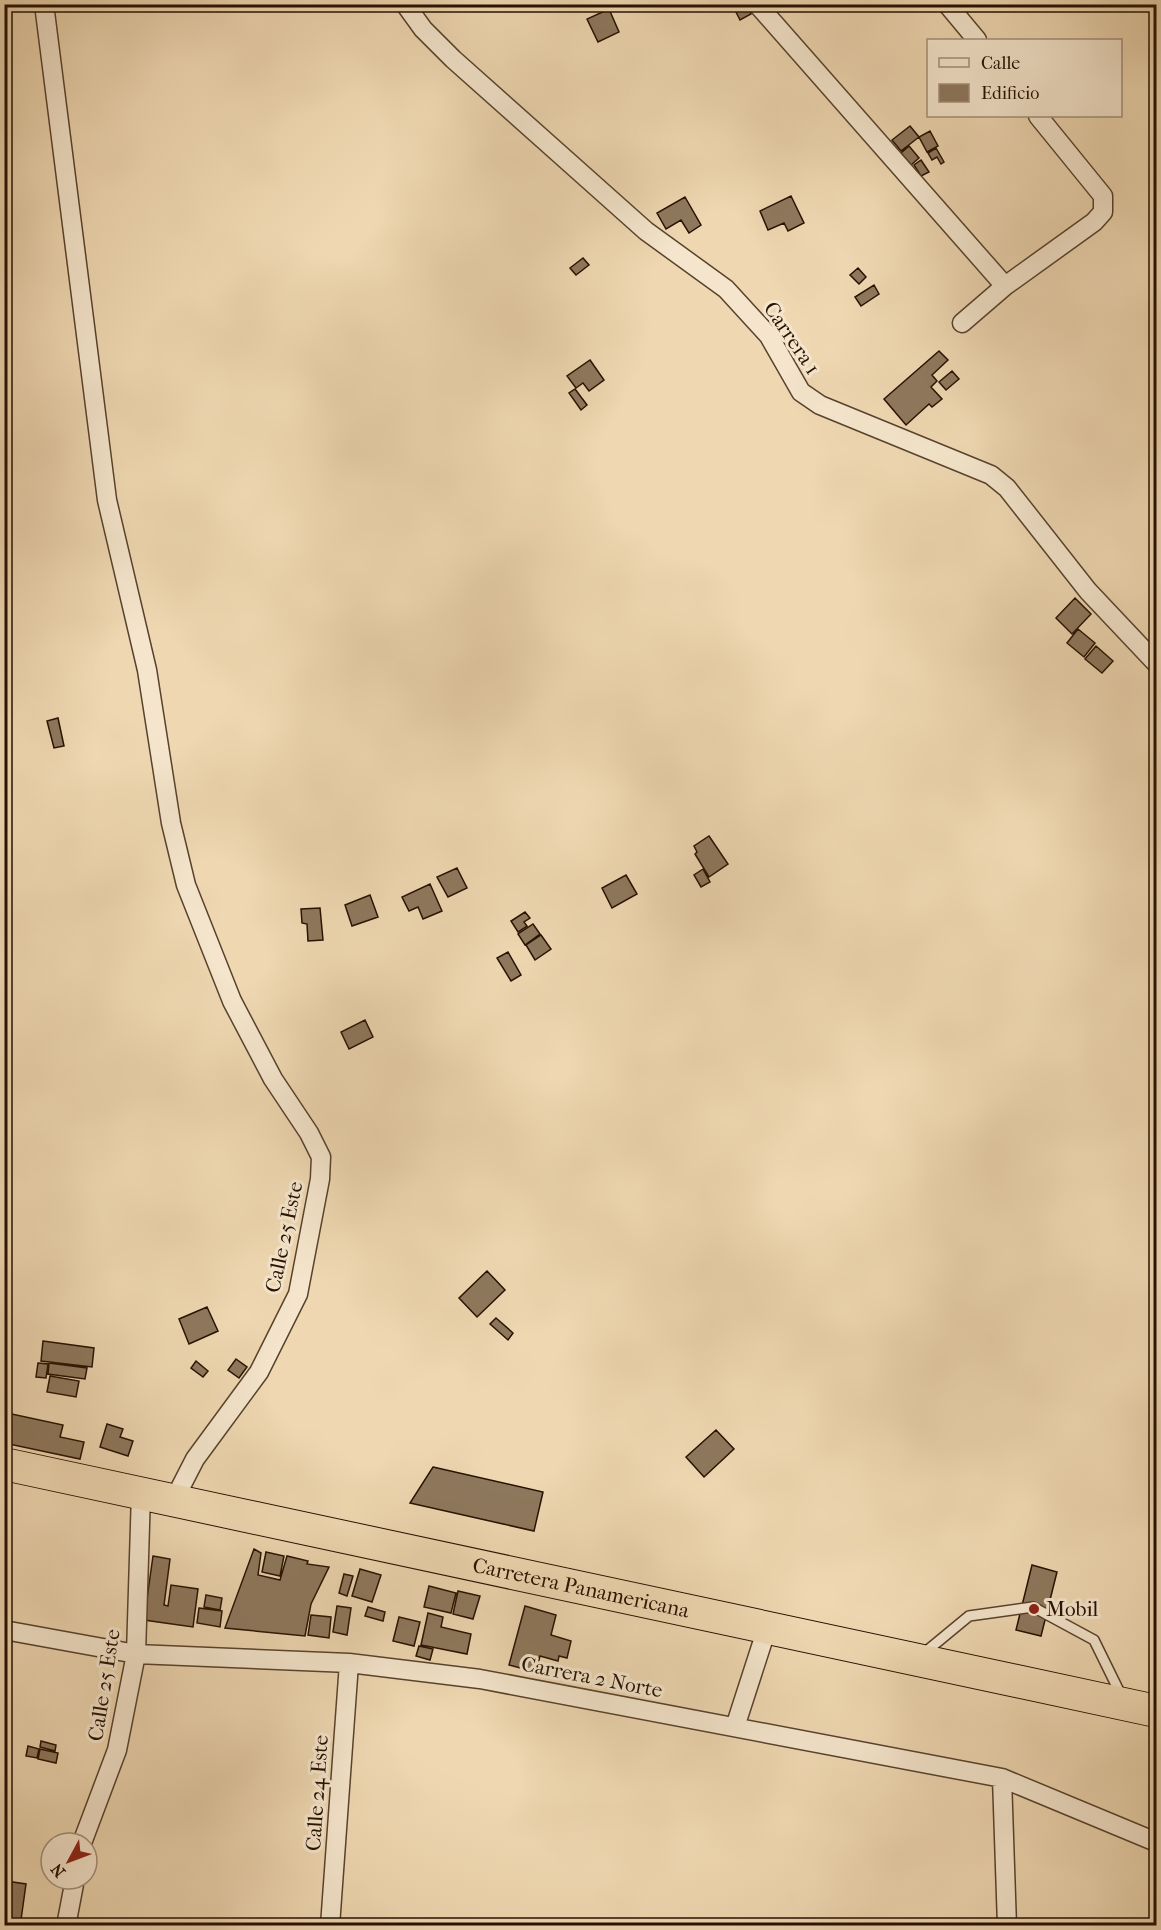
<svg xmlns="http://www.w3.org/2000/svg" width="1161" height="1930" font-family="'IM FELL French Canon',serif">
<rect width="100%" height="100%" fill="#eed7b1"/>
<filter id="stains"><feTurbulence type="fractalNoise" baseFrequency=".00333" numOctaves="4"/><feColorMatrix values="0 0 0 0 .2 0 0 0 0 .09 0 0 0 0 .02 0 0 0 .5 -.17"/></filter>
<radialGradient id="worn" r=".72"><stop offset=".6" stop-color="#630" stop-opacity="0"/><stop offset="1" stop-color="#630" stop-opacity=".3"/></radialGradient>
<path fill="#8e785d" stroke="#261101" stroke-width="1.5" d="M732,4H746L751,14L740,20Z
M609,9L619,32L598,42L587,19Z
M910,126L919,137L901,151L892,140Z
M930,131L938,146L927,152L919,137Z
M909,146L919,158L911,165L901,153Z
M936,148L944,162L941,164L937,157L932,160L928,153Z
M921,160L929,172L921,176L914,165Z
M791,196L804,223L788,231L784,223L768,230L760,211Z
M685,197L701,225L689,233L681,220L666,229L657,213Z
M583,258L589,265L576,275L570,268Z
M858,268L866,277L859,284L850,275Z
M874,285L879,294L861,306L855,297Z
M939,351L948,360L932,375L937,381L931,387L942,399L932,407L929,404L906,425L884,399Z
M590,360L604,380L589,391L583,383L576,388L567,376Z
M952,371L959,379L946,390L939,382Z
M575,389L587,405L581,410L569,393Z
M1075,598L1091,614L1072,634L1056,618Z
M1078,629L1095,643L1084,657L1067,643Z
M1096,646L1113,661L1102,673L1085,659Z
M58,718L64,746L54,748L47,721Z
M709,836L728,864L709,877L695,854L697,852L694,846Z
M457,868L467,888L448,897L437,877Z
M703,869L710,882L701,887L694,875Z
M626,875L637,894L612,908L602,888Z
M430,884L442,911L423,919L418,907L409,911L402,897Z
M370,895L378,917L352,926L345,905Z
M320,908L323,940L308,941L307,924L302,923L301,909Z
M525,912L530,918L524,922L527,926L518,932L511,921Z
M533,924L540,934L525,945L518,934Z
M541,935L551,949L535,960L526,945Z
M508,952L521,975L511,981L497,958Z
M365,1020L373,1037L349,1049L341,1032Z
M487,1271L505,1290L477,1317L459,1298Z
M207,1307L218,1331L189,1344L179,1319Z
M496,1318L513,1333L508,1340L490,1324Z
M43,1341L94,1348L92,1367L41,1361Z
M236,1359L247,1367L239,1378L228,1370Z
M196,1361L208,1371L203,1377L191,1368Z
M38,1363L48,1364L46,1378L36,1377Z
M49,1363L87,1368L85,1379L48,1374Z
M50,1376L79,1381L76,1397L47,1392Z
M7,1413L63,1425L60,1437L84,1442L80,1459L4,1443Z
M107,1424L123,1429L120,1437L133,1441L128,1456L100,1447Z
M716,1430L734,1449L704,1477L686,1457Z
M433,1467L543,1492L534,1531L410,1503Z
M254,1549L261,1553L258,1575L280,1580L287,1556L308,1561L307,1564L329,1567L311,1604L305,1636L225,1628Z
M266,1552L284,1556L280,1576L262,1572Z
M153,1556L170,1559L164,1605L168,1606L171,1585L198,1589L193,1627L144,1620Z
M1032,1565L1057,1572L1041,1636L1016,1630Z
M360,1569L381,1575L372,1602L352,1596Z
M344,1574L353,1576L347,1596L339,1593Z
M429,1586L456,1593L451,1613L424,1607Z
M458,1591L480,1596L473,1619L453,1614Z
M206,1595L222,1598L220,1610L204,1607Z
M337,1606L351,1608L347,1635L333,1632Z
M525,1606L556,1615L551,1635L571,1641L567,1658L559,1656L558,1661L540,1656L536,1672L509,1665Z
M368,1607L385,1612L383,1621L365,1616Z
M199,1608L222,1611L220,1627L197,1623Z
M428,1613L443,1617L441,1627L471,1634L467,1654L421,1645Z
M311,1615L331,1617L329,1638L308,1635Z
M399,1617L420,1622L414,1646L393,1641Z
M419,1646L433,1649L430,1660L416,1656Z
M41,1741L56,1745L55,1751L40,1747Z
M28,1746L39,1749L37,1758L26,1756Z
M40,1749L58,1753L56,1763L38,1759Z
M6,1881L26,1884L21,1920L4,1917Z"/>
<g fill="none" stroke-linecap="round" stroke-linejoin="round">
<defs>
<path id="lane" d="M923,1654L969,1616L1033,1607L1094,1640L1122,1697"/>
<path id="street" d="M44,4L107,500L147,670L171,823L186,885L232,1001L273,1079L309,1133L321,1157L320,1179L298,1294L259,1372L195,1459L174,1500
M405,4L423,29L453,59L646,231L726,289L769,336L801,392L820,405L991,475L1007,488L1088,591L1156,663
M757,4L1005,286
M947,4L977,40
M962,323L1005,286L1094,222L1103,212V196L1038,116
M4,1630L136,1654L349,1663L480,1679L1002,1778L1156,1842
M735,1727L767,1628
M1002,1778L1007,1926
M82,1843L117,1750L136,1654L141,1493
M66,1926L75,1879
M330,1926L349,1663"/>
<g id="highway">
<path id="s1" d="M4,1464L1156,1711"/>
</g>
</defs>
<use href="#lane" stroke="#58422d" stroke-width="12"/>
<use href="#street" stroke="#58422d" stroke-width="21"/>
<use href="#highway" stroke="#261101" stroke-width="34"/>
<use href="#lane" stroke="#f4e5cc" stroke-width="9"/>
<use href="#street" stroke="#f4e5cc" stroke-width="18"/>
<use href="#highway" stroke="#eed7b1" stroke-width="32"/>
</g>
<circle fill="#8f2418" stroke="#f4e5cc" stroke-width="2" cx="1034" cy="1609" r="6"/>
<g text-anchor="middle" stroke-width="6" stroke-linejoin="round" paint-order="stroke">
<g font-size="21" fill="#261101" stroke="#f4e5cc">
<text transform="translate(792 338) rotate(56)" y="7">Carrera 1</text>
<text transform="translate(284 1237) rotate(-78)" y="7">Calle 25 Este</text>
<text dy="7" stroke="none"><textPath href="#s1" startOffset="590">Carretera Panamericana</textPath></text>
<text transform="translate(592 1677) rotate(11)" y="7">Carrera 2 Norte</text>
<text transform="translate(104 1685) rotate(-81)" y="7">Calle 25 Este</text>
<text transform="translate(317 1793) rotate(-86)" y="7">Calle 24 Este</text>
</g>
<g font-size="21" fill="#261101" stroke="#f4e5cc" text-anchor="start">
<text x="1046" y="1616">Mobil</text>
</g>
</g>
<rect width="1161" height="1930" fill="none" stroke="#eed7b1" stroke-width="24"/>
<rect x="6" y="6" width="1149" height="1918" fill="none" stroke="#261101" stroke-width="3"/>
<rect x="12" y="12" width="1137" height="1906" fill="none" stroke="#261101" stroke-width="1.5"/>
<rect x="927" y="39" width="195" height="78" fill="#f4e5cc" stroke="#a2907b" stroke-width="1.5"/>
<rect x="939" y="58" width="30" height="9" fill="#f4e5cc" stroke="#a2907b" stroke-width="1.5"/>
<text x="981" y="69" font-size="18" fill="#261101">Calle</text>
<rect x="939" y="84" width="30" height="18" fill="#8e785d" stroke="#a2907b" stroke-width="1.5"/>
<text x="981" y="99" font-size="18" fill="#261101">Edificio</text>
<g transform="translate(69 1861) rotate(229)"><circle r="28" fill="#f4e5cc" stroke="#a2907b" stroke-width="1.5"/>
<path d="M0-4.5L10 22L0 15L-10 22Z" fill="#8f2418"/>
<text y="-9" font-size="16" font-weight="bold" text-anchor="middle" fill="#261101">N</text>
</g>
<rect width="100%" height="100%" filter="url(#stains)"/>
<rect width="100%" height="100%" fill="url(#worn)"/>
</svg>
